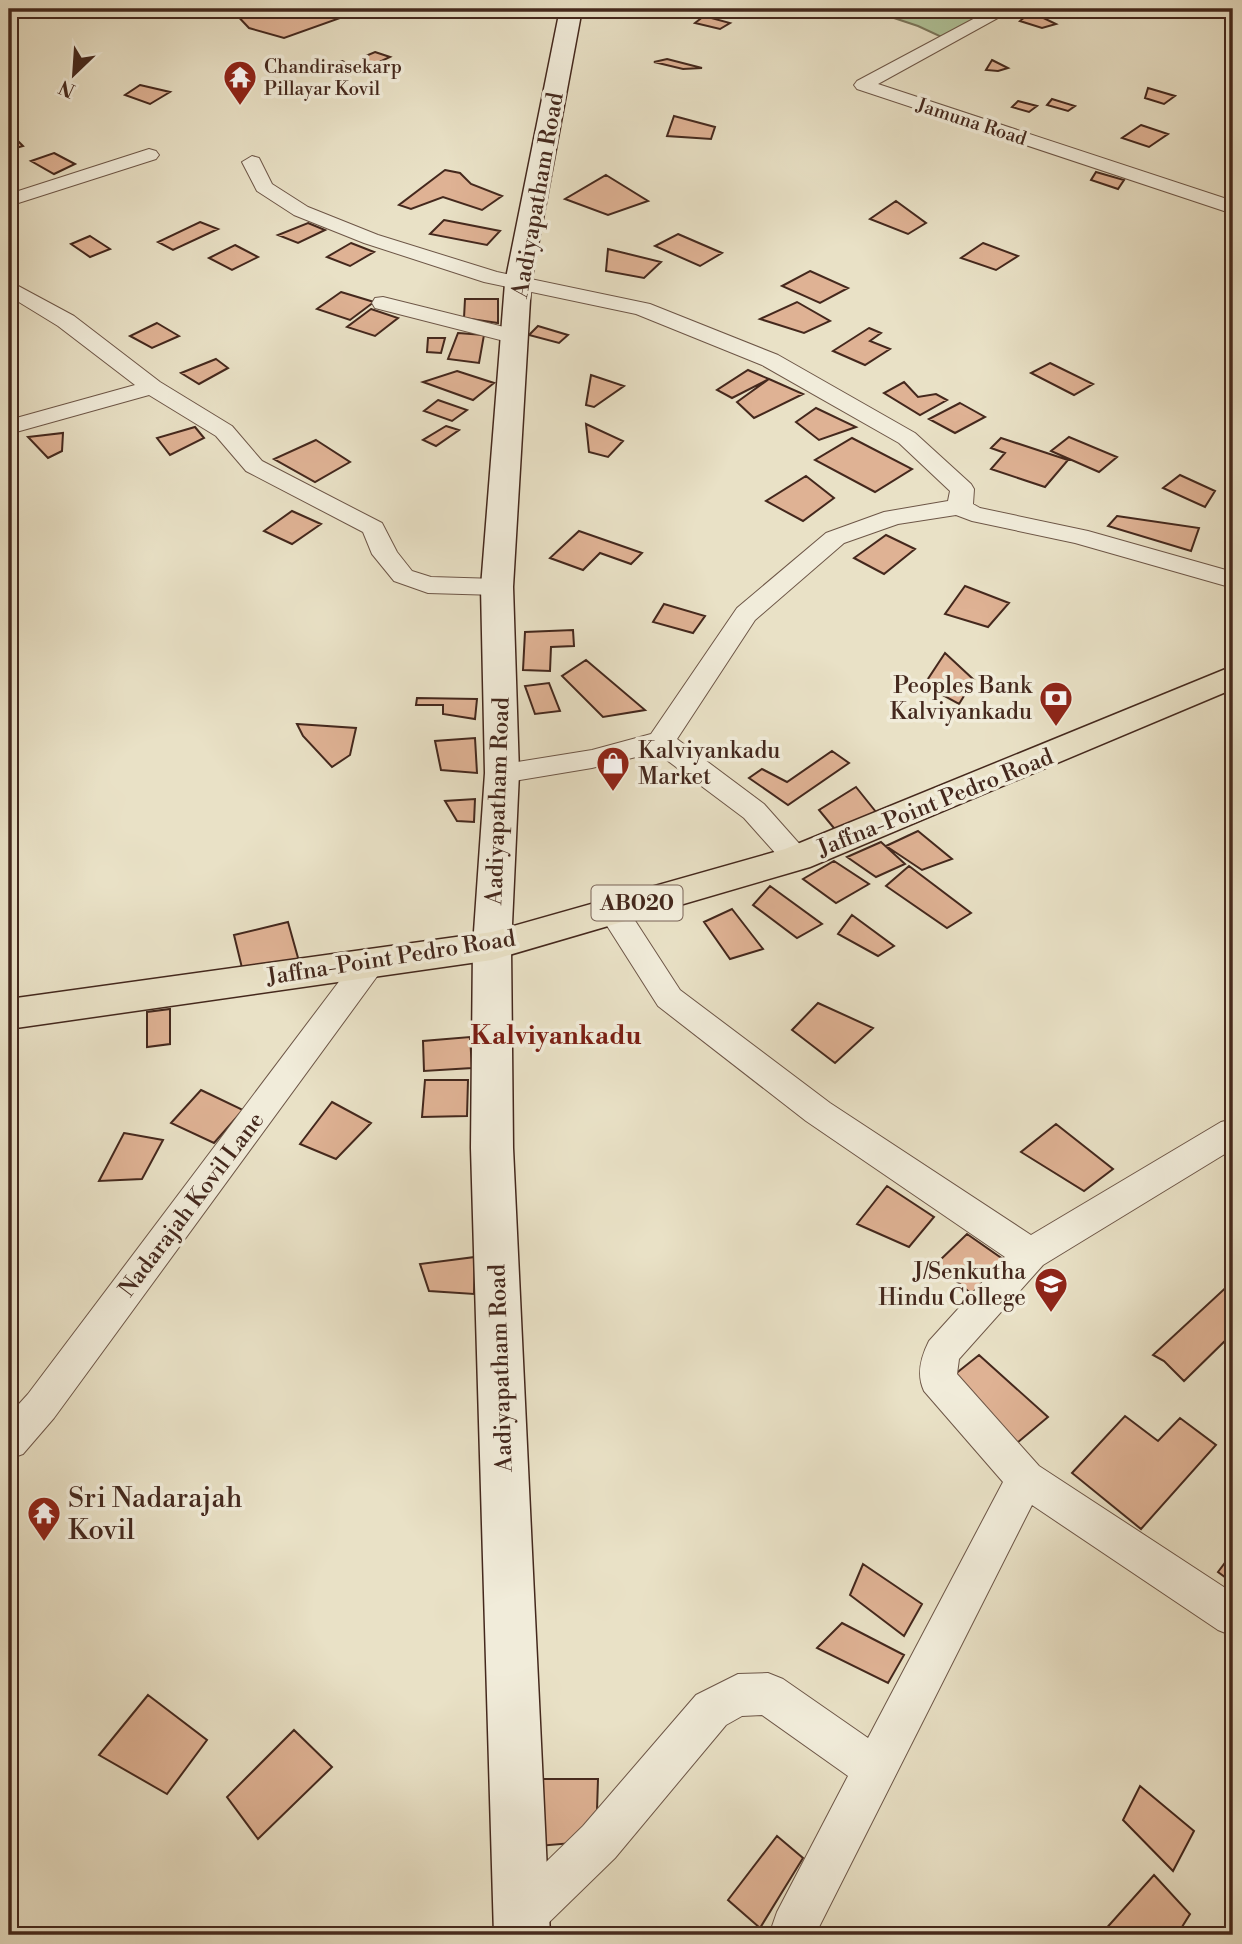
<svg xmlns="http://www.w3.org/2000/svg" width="1242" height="1944" font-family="'Libre Bodoni',serif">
<rect width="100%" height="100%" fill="#e9e1c6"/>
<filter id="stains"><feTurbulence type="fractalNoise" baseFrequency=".00286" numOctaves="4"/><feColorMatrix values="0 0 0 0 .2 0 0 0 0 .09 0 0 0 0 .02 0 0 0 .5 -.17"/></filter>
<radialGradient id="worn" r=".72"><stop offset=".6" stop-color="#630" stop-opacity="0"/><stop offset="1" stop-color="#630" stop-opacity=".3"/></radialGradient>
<path fill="#b0c49a" stroke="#7a765c" stroke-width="2" d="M867,9H1005L948,40L918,26Z"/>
<path fill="#dfb294" stroke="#44281d" stroke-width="2" d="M231,9H353L357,12L284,38L249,28Z
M1031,12L1056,24L1042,28L1020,21Z
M704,16L730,23L720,29L695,23Z
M375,52L390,57L373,65L361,58Z
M667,59L702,68L683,69L654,62Z
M992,60L1008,68L998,71L986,70Z
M342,61L362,70L343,75L323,67Z
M140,85L170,92L150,104L125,95Z
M1148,88L1175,96L1164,104L1145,98Z
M1052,99L1075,106L1068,111L1047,105Z
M1018,101L1037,106L1029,112L1012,107Z
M674,116L715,127L711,139L667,136Z
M1141,125L1168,134L1149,147L1122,138Z
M13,136L23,146L9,150V137Z
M54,153L75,164L54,174L31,161Z
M445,170L460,173L471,184L502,196L482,210L443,197L411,209L399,205Z
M1096,172L1124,180L1118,189L1091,180Z
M606,175L648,201L608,215L565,199Z
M896,201L926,223L908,234L870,219Z
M444,220L500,231L487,245L430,234Z
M200,222L218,229L173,250L158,242Z
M308,223L325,230L298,243L278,235Z
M678,234L722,253L700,266L655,246Z
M90,236L110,249L90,257L71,244Z
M351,243L374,252L350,266L327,257Z
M983,243L1018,256L996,270L961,258Z
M235,245L258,257L232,270L209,258Z
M608,249L661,262L644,278L606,271Z
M810,271L848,288L820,303L782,286Z
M341,292L374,302L350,320L317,309Z
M465,299H498V323L464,318Z
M797,302L830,321L804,333L760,319Z
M371,309L398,318L375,336L347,327Z
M157,323L179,336L152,348L130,336Z
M538,326L568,335L559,343L529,335Z
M869,328L881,333L870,341L890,349L865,365L833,351Z
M458,333L484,335L479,363L448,359Z
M428,338H445L441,353L427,352Z
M216,359L228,368L199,384L181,373Z
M1050,363L1093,384L1074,395L1031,373Z
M748,370L769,379L732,398L717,390Z
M457,371L494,383L473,400L423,382Z
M591,375L624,386L594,407L586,405Z
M769,379L803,394L754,418L737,402Z
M904,382L918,397L936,394L947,400L920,415L884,393Z
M438,400L467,410L452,421L424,411Z
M960,403L985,417L955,433L929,419Z
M816,408L856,427L819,440L796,422Z
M586,424L623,441L608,457L589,452Z
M446,426L459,430L436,446L423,440Z
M195,427L204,438L170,455L157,438Z
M63,433L62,451L48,458L28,437Z
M1069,437L1117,457L1099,472L1051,451Z
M852,438L912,469L875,492L815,460Z
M1001,438L1068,460L1045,487L991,469L1005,453L991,448Z
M316,440L350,462L315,482L274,459Z
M1180,475L1215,491L1205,507L1163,488Z
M806,476L834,498L803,521L766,501Z
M292,511L321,524L292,544L264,531Z
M1117,516L1199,528L1191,551L1108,526Z
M579,531L642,553L631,564L600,553L583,570L550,558Z
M886,535L915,549L884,574L854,558Z
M965,586L1009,603L988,627L945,614Z
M664,604L705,616L693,633L653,622Z
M573,630L574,646L551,647L550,671L523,670L525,632Z
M945,653L974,680L959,704L924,685Z
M586,660L645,710L603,717L562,676Z
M549,683L560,711L535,714L525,686Z
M417,698L477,699L475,719L443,714V705H416Z
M297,724L356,728L350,755L332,767L303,736Z
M475,738L477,773L441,770L435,741Z
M832,751L849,763L788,805L749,778L762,769L787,782Z
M856,787L880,817L838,833L819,810Z
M475,799L474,822L457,821L445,801Z
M918,831L952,859L922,870L886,846Z
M881,842L905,864L876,877L847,857Z
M834,861L869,884L836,903L803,879Z
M909,866L971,913L947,928L886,886Z
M770,886L822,924L797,938L753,905Z
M732,909L763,949L730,959L704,922Z
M852,915L894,946L878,956L838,934Z
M288,922L300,965L243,972L234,935Z
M818,1003L873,1028L835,1063L792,1030Z
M170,1009V1044L147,1047V1012Z
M470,1037L472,1068L424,1071L423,1041Z
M425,1080H468L467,1116L422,1117Z
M201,1090L243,1110L214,1143L171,1123Z
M332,1102L371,1123L336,1159L300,1144Z
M1056,1124L1113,1169L1084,1191L1021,1152Z
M124,1133L163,1140L142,1179L99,1181Z
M887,1186L934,1217L909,1247L857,1224Z
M967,1234L1007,1262L974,1296L936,1264Z
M475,1257L474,1294L429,1291L420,1264Z
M1233,1281V1333L1184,1381L1164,1361L1153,1355Z
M979,1355L1048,1417L1017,1443L949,1379Z
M1125,1416L1158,1441L1180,1418L1216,1445L1141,1529L1072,1473Z
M1233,1552V1583L1218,1572Z
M863,1564L922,1604L904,1636L850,1595Z
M842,1623L904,1655L888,1683L817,1648Z
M148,1695L207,1740L167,1794L99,1755Z
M294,1730L332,1767L258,1839L227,1797Z
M534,1779H598L596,1841L538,1846Z
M1140,1786L1194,1831L1173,1871L1123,1820Z
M777,1836L803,1858L760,1928L728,1900Z
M1154,1875L1190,1914L1177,1935H1106L1103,1932Z"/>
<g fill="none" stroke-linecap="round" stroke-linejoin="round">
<defs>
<path id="street" d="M992,9H1014L878,84L1233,201V214L857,89L854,85L857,81Z
M149,149L156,151L159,155L156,159L9,206V194Z
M252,156L259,158L272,184L308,207L378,235L497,272L650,304L778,355L915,433L971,484L974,489L973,504L980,508L1088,531L1233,572V588L1075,543L972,521L956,515L898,524L844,543L755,620L677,739L764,804L812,858L808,865L797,868L786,865L744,818L656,752L592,768L502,783L492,780L488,773L492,766L592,750L651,734L737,608L826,533L884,512L948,501L950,491L899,443L762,365L636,314L484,282L364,243L294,215L257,191L242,162Z
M9,281L74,316L160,382L232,426L262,461L382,523L397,552L412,571L431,577L497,579L506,581L510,587L506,593L497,595L428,593L394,581L372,554L363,532L246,471L216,436L149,395L9,434V420L135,385L58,326L9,296Z
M383,297L524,332L527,337L524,342L516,344L375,308L372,303L375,298Z
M612,899L623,902L680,990L830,1103L1031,1235L1221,1122L1233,1119V1149L1043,1265L959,1359L957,1374L1039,1466L1233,1593V1636L1218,1630L1032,1505L815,1935H769L777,1912L848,1776L762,1715L742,1716L726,1725L615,1858L537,1934L508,1935L498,1918L505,1902L583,1826L696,1695L738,1674L768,1673L783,1679L868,1738L1003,1482L924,1391C916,1374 921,1357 929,1341L1005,1257L806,1121L658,1006L597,910L601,902Z
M370,951L381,955L386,963L381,971L54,1418L23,1454L9,1459V1415L28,1394L359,955Z"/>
<path id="secondary" d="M560,9H582L531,283L513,587L519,773L511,946L513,1148L550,1935H494L471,1148L473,946L485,773L481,587L505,283Z"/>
<path id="primary" d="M1233,666V689L810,867L492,960L9,1029V999L492,932L785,849Z"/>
</defs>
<use href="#street" stroke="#6d5647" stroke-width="2"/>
<use href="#secondary" stroke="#44281d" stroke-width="3"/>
<use href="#primary" stroke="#44281d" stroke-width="3"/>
<use href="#street" fill="#f1ecda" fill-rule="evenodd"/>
<use href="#secondary" fill="#f1ecda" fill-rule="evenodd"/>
<use href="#primary" fill="#e9e1c6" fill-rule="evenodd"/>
</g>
<defs>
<symbol id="temple-pin" viewBox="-11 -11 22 30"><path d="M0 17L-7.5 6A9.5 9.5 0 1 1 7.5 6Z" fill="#8f2418" stroke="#f1ecda"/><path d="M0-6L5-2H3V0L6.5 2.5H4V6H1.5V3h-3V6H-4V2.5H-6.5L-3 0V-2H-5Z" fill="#fff"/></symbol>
<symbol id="bank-pin" viewBox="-11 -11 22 30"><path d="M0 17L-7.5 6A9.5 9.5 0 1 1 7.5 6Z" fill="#8f2418" stroke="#f1ecda"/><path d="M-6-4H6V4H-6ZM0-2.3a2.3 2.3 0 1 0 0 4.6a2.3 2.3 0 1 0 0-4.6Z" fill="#fff"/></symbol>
<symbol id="shop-pin" viewBox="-11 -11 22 30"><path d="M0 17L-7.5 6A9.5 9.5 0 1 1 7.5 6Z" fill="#8f2418" stroke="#f1ecda"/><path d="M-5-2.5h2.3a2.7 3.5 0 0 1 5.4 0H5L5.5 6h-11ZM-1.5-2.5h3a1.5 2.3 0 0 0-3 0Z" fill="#fff"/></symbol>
<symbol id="school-pin" viewBox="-11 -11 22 30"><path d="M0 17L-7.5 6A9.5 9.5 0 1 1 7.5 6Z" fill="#8f2418" stroke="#f1ecda"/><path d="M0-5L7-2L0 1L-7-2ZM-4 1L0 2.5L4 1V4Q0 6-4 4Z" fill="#fff"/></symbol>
</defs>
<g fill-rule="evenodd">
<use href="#temple-pin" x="221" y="58" width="38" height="52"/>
<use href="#bank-pin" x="1037" y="679" width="38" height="52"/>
<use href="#shop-pin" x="594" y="744" width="38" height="52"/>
<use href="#school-pin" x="1032" y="1265" width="38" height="52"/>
<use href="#temple-pin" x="25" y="1494" width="38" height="52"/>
</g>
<g text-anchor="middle" stroke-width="7" stroke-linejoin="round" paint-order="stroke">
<g font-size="19" fill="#44281d" stroke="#f1ecda" text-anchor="start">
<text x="264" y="73">Chandirasekarp<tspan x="264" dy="22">Pillayar Kovil</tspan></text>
</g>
<g font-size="19" fill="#44281d" stroke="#f1ecda">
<text transform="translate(972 121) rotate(18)" y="7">Jamuna Road</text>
</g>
<rect fill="#f1ecda" stroke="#786356" stroke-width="2" x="591.5" y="885.5" width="91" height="35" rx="5"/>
<g font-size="21" font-weight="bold" fill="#44281d">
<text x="637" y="910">AB020</text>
</g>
<g font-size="23" fill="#44281d" stroke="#f1ecda">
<text transform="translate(537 195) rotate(-80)" y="8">Aadiyapatham Road</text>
<text transform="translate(497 801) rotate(-88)" y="8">Aadiyapatham Road</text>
<text transform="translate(935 802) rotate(-22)" y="8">Jaffna-Point Pedro Road</text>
<text transform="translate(391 957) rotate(-9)" y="8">Jaffna-Point Pedro Road</text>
<text transform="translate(191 1204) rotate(-53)" y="8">Nadarajah Kovil Lane</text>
<text transform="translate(500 1368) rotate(-92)" y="8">Aadiyapatham Road</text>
</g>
<g font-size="23" fill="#44281d" stroke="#f1ecda" text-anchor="end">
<text x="1032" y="693">Peoples Bank<tspan x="1032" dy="26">Kalviyankadu</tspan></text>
<text x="638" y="758" text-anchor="start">Kalviyankadu<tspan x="638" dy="26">Market</tspan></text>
<text x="1026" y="1279">J/Senkutha<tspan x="1026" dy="26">Hindu College</tspan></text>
</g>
<g font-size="26" font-weight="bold" fill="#7a1f14" stroke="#f1ecda">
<text x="556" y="1044">Kalviyankadu</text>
</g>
<g font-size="28" fill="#44281d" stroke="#f1ecda" text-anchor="start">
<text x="68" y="1507">Sri Nadarajah<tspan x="68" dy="32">Kovil</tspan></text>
</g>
</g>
<rect width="1242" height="1944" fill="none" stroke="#e9e1c6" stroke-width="35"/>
<rect x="10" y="10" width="1221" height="1923" fill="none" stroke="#44281d" stroke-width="3.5"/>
<rect x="18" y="18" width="1207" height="1909" fill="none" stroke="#44281d" stroke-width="2"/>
<g transform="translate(74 74) rotate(205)" stroke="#f1ecda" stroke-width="5" paint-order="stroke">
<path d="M0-5L12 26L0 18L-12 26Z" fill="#44281d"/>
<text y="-10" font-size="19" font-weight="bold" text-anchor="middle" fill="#44281d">N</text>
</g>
<rect width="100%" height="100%" filter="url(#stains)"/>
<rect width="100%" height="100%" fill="url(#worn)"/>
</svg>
